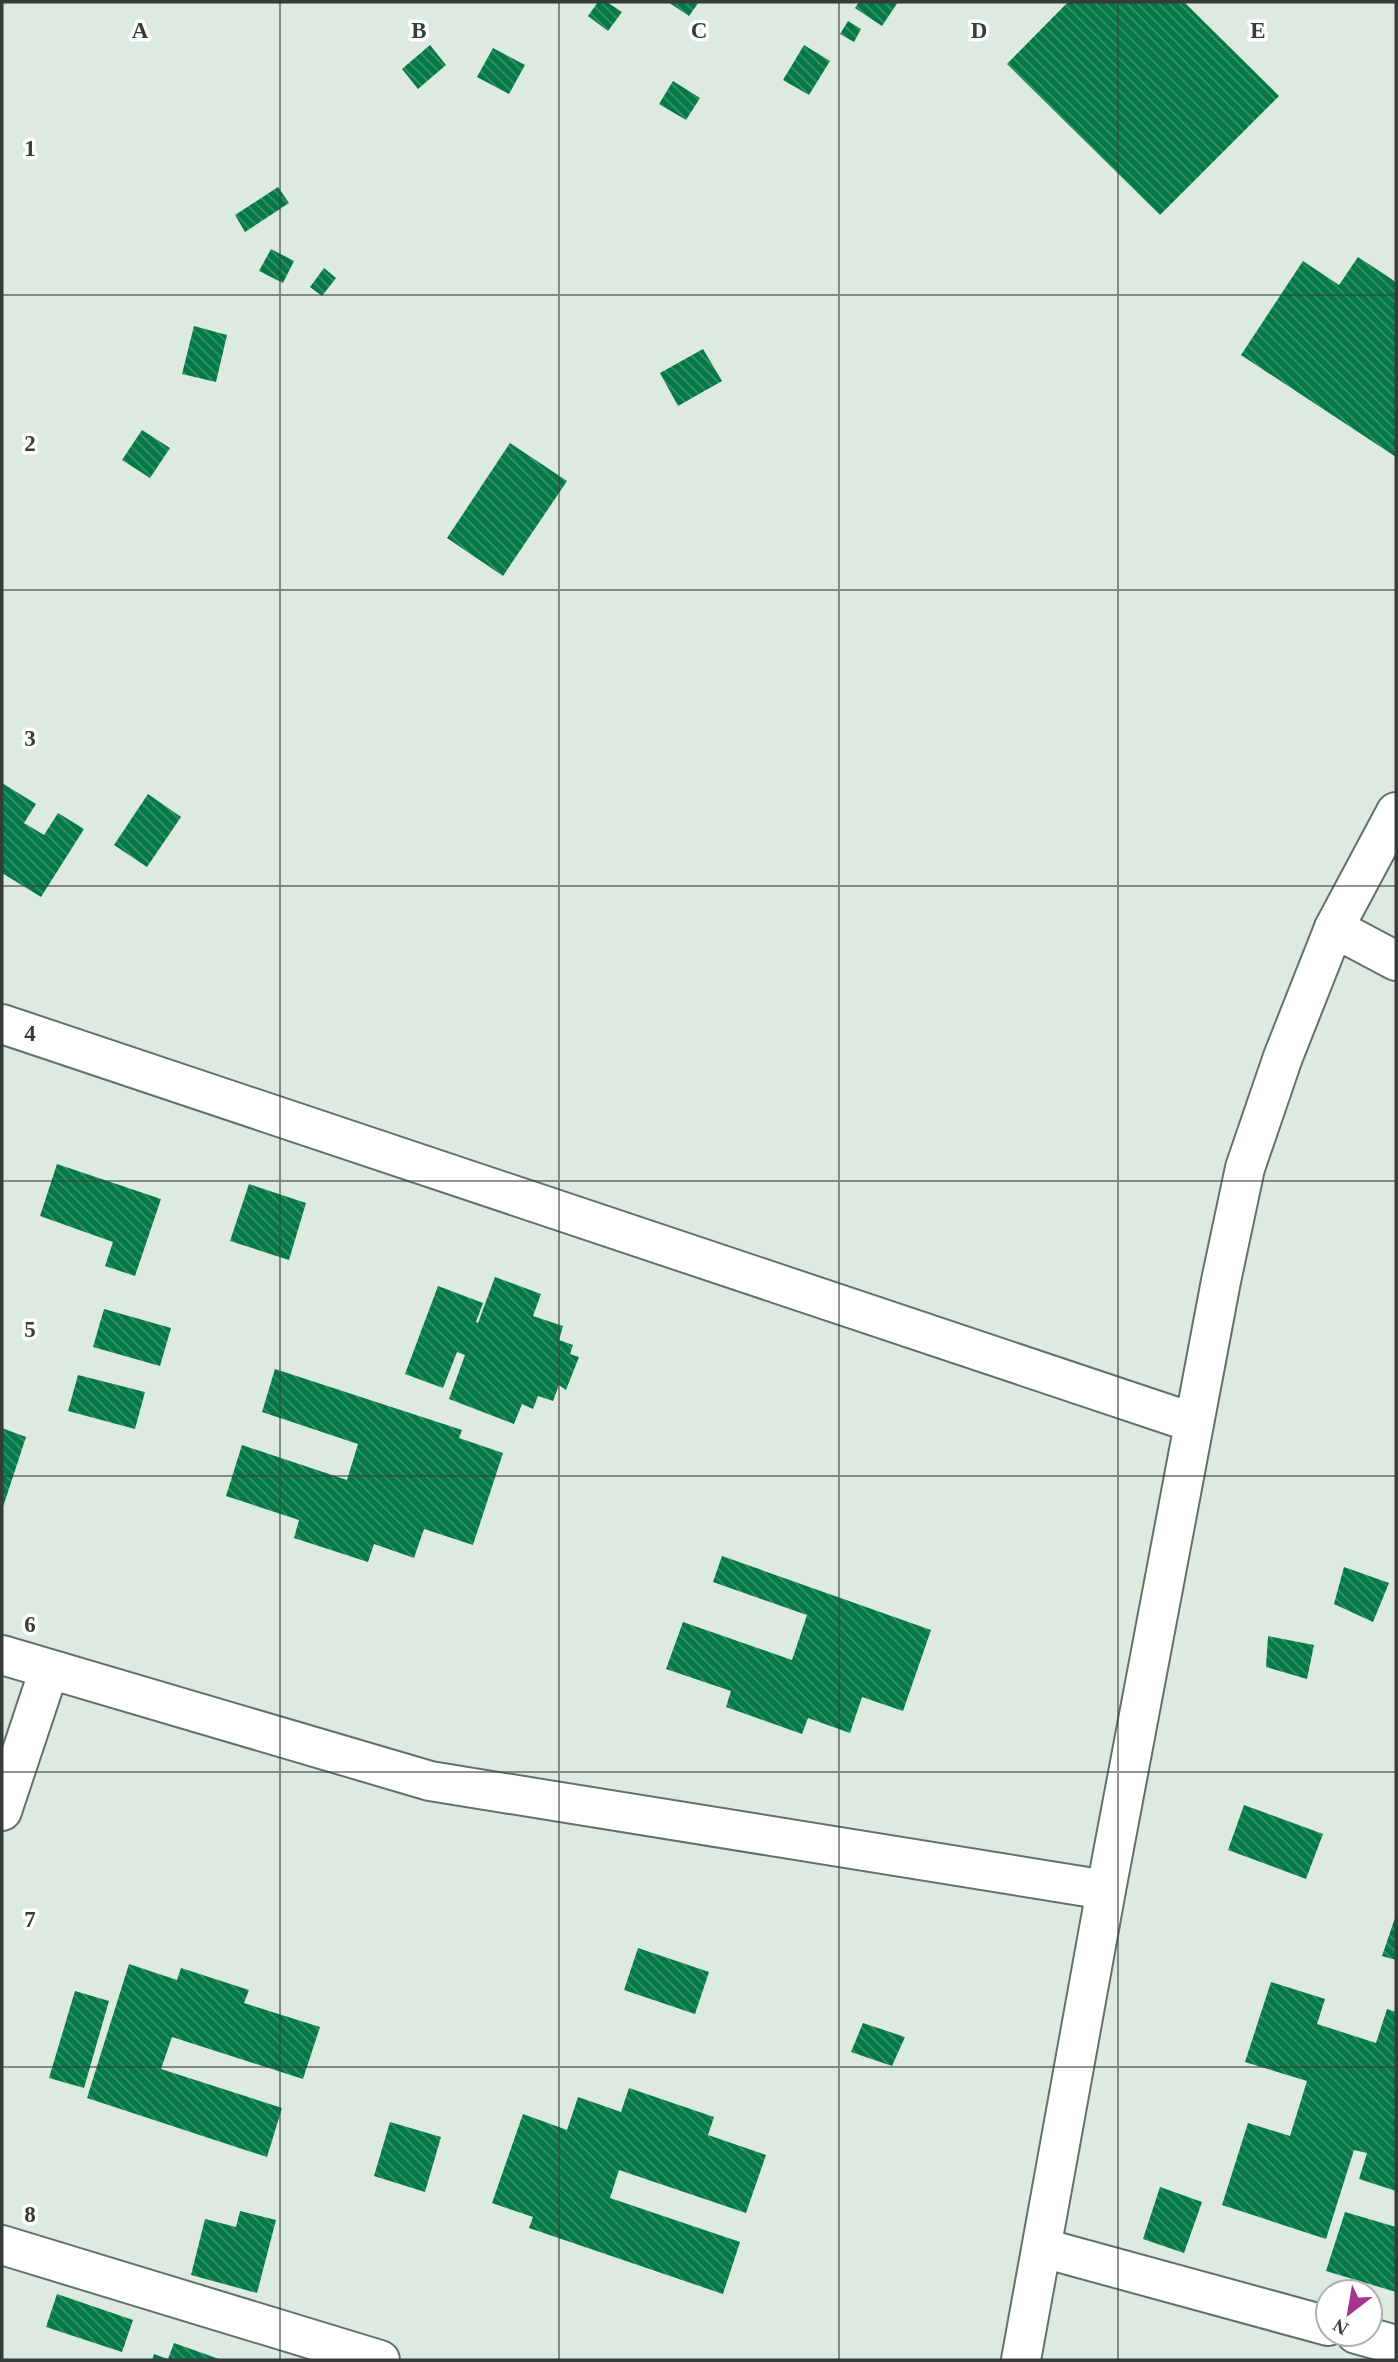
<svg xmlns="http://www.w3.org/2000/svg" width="1398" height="2362" font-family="Georgia,serif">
<defs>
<pattern id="building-back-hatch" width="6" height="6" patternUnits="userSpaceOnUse" patternTransform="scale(1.75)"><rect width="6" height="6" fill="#037948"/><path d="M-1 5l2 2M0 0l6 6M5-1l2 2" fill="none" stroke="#3d906d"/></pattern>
</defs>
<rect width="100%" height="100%" fill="#dceae0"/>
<path fill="url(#building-back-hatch)" d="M598,2H607L622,12L608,31L588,16Z
M668,2H699L689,16Z
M859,2H898L882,26L855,8Z
M1068,2H1184L1279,96L1160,215L1007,64Z
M848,21L861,29L854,42L840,34Z
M430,45L446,65L418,89L402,69Z
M804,45L830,61L809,95L783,80Z
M493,48L525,65L509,94L477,77Z
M673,81L700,98L686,120L659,104Z
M278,187L289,203L245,232L235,215Z
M271,249L294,261L283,283L259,271Z
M1358,257L1396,282V457L1241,355L1303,261L1339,285Z
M324,268L336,278L322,296L310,287Z
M194,326L227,335L216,382L182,374Z
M703,349L722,381L678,406L660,373Z
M142,430L170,448L150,478L122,460Z
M510,443L567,481L503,576L447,538Z
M2,783L36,804L24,823L44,835L58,813L84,829L41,897L2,873Z
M148,794L181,817L147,867L114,845Z
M57,1164L161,1199L135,1276L105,1266L113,1242L40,1216Z
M249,1184L306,1203L289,1260L230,1241Z
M495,1277L541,1294L533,1316L563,1326L559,1340L573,1345L570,1354L579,1357L566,1390L559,1385L553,1401L538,1396L533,1409L522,1404L514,1424L449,1399L465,1355L457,1352L443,1388L405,1374L438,1286L483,1303L476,1322L478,1323Z
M104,1309L171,1328L160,1366L93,1347Z
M275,1369L462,1430L459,1438L503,1453L473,1545L424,1529L414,1558L374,1544L368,1562L294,1538L299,1520L226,1496L242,1445L347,1480L358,1444L262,1412Z
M78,1375L145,1392L135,1429L68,1411Z
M2,1428L26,1437L2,1510Z
M722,1556L931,1630L903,1711L862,1697L850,1733L808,1718L802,1734L726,1707L731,1691L666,1669L683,1622L792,1660L807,1615L713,1582Z
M1344,1567L1389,1583L1373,1622L1334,1604Z
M1268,1636L1314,1645L1307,1679L1266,1667Z
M1244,1805L1323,1834L1306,1879L1228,1850Z
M1396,1915V1960L1382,1956Z
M638,1948L709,1972L695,2014L624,1990Z
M129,1964L177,1980L181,1968L249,1990L244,2003L320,2027L303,2079L172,2037L161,2069L282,2108L267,2157L87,2098Z
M1271,1982L1325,1999L1317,2024L1376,2043L1387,2009L1396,2012V2191L1359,2179L1367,2153L1354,2150L1326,2239L1222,2205L1248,2123L1290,2136L1307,2081L1245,2062Z
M75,1991L109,2001L84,2088L49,2078Z
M863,2023L905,2037L892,2066L851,2052Z
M629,2088L714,2117L708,2135L766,2155L746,2213L619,2170L610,2198L740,2242L723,2294L529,2228L533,2217L492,2203L523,2114L567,2130L578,2097L621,2112Z
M390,2122L441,2137L425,2192L374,2176Z
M1160,2187L1202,2202L1184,2253L1143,2239Z
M240,2211L276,2220L257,2293L191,2275L205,2219L236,2227Z
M1345,2212L1396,2227V2292L1326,2271Z
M57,2294L133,2320L122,2352L46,2327Z
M174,2343L222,2360H152L154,2354L168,2359Z"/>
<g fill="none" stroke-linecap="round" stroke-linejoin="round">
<defs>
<path id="street" d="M1334,928L1396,961
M2,1024L1194,1423
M2,1655L430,1781L1106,1890
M2,1811L49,1670
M2,2245L380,2360
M1043,2248L1328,2326
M1356,2334L1396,2345"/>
<path id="secondary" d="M1021,2360L1106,1890L1221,1281L1245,1168L1283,1057L1334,928L1396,812"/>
</defs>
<use href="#street" stroke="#647168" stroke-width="42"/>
<use href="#secondary" stroke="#647168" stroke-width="42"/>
<use href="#street" stroke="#fff" stroke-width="38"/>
<use href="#secondary" stroke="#fff" stroke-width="38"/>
</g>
<path fill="none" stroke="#363c38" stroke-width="2" stroke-opacity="0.55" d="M280,2V2360M559,2V2360M839,2V2360M1118,2V2360M2,295H1396M2,590H1396M2,886H1396M2,1181H1396M2,1476H1396M2,1772H1396M2,2067H1396"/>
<g font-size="23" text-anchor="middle" font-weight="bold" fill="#363c38" stroke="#fff" stroke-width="7" stroke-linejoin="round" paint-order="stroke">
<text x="140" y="38">A</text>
<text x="419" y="38">B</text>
<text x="699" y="38">C</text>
<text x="979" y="38">D</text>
<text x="1258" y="38">E</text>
<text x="30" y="156">1</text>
<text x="30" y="451">2</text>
<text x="30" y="746">3</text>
<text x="30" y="1041">4</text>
<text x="30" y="1337">5</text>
<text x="30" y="1632">6</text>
<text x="30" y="1927">7</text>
<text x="30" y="2222">8</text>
</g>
<rect width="1398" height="2362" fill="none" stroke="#363c38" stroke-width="7"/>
<g transform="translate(1349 2313) rotate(211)"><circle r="33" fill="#ffffff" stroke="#afb1af" stroke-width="2"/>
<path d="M0-5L12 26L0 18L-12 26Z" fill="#a5348f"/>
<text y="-10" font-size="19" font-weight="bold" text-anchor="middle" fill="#363c38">N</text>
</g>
</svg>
